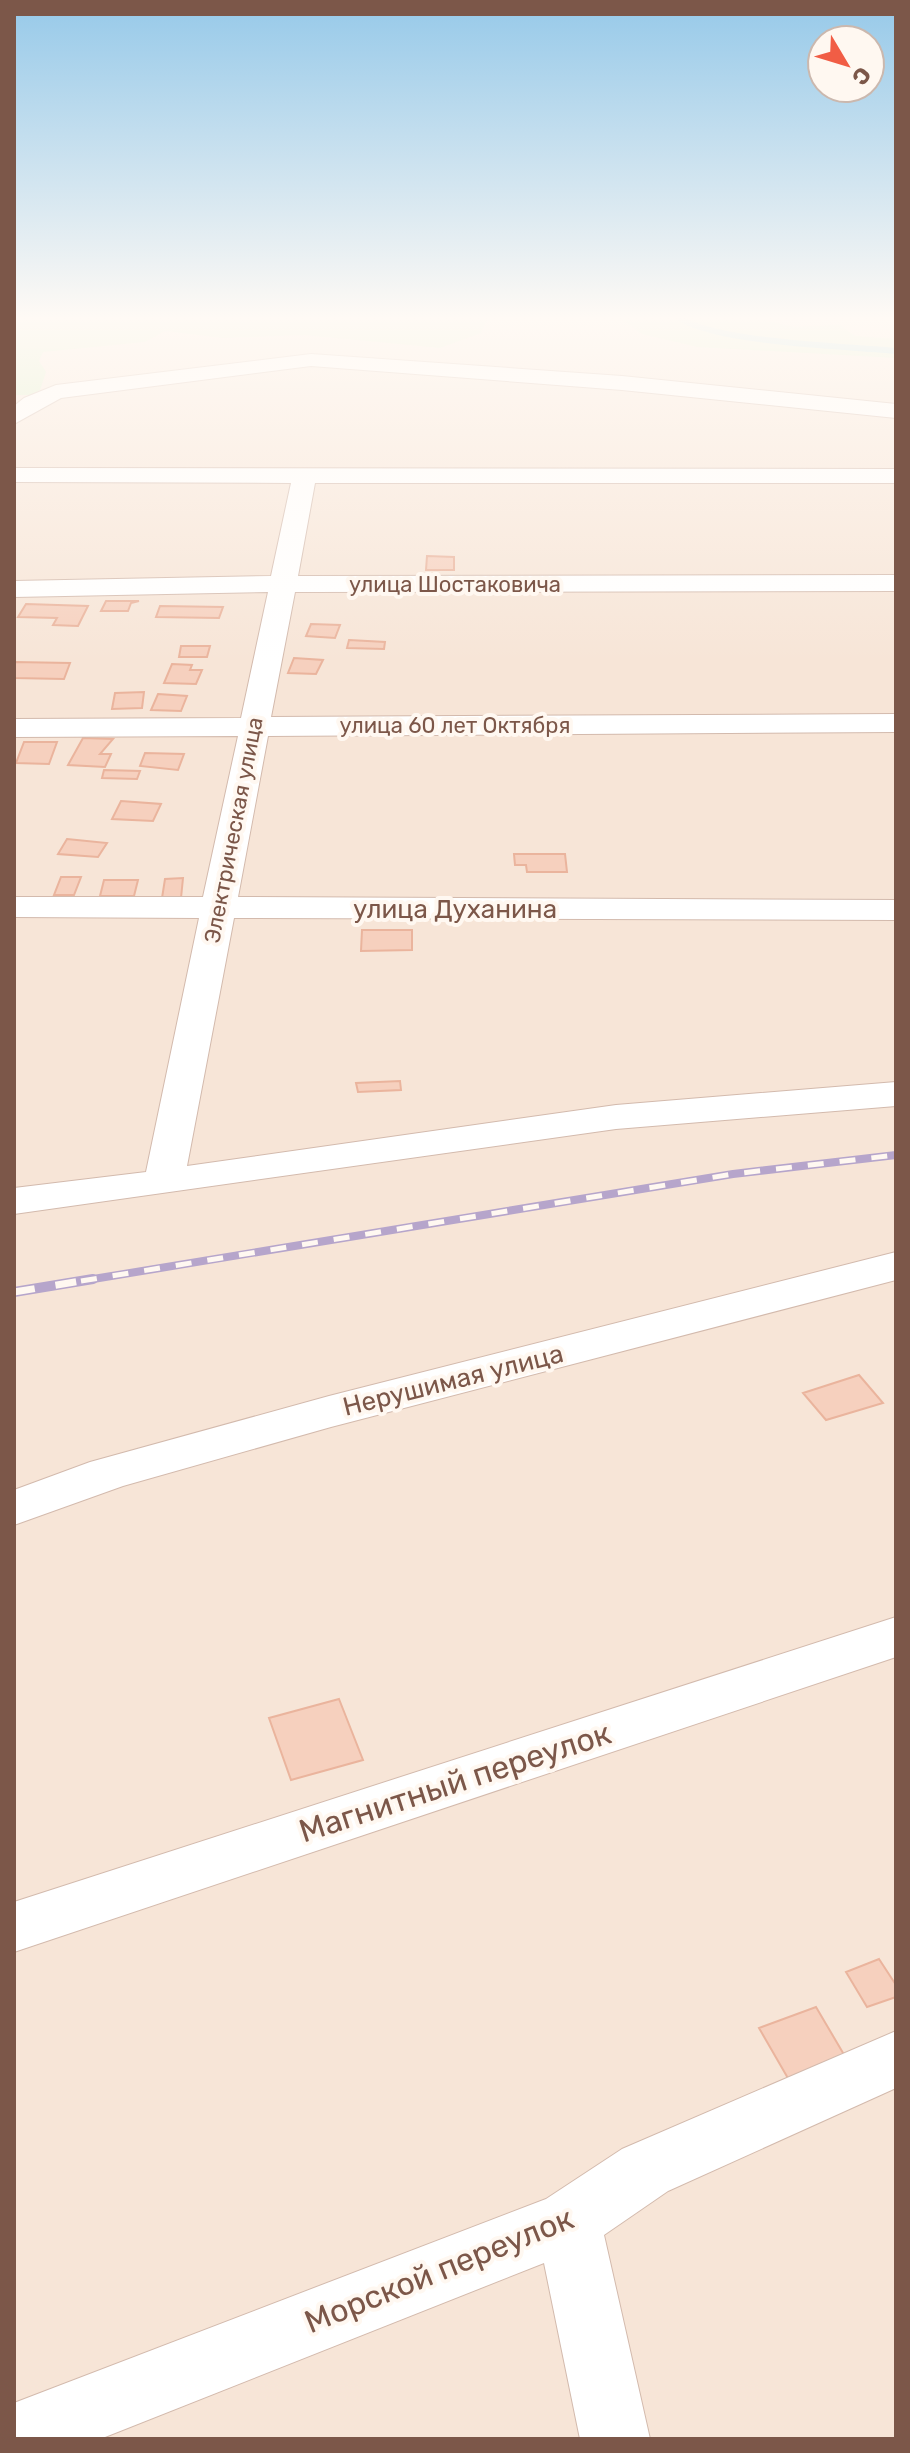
<svg xmlns="http://www.w3.org/2000/svg" width="910" height="2453" font-family="Rubik,sans-serif">
<rect width="100%" height="100%" fill="#fef4e9"/>
<path fill="#f7e5d7" d="M14,319H896V2439H14Z"/>
<path fill="#d9eec5" d="M14,319H487L481,333L440,348L304,335L223,338L165,331L145,342L43,352L39,361L46,372L40,390L31,395H14Z
M622,319H761L794,327L840,325L855,336L896,339V358L697,347L642,334Z"/>
<g fill="none" stroke-linecap="round" stroke-linejoin="round">
<path stroke="#a0d9dd" stroke-width="6" d="M681,319C722,343 844,346 896,351"/>
</g>
<path fill="#f6d0be" stroke="#eab49d" stroke-width="2" d="M427,556L454,557V570H426Z
M106,601H139L131,603L128,611H101Z
M26,604L88,606L78,626L53,625L57,618L18,617Z
M160,606L223,607L219,618L156,617Z
M311,624L340,625L335,638L306,636Z
M349,640L385,642L384,649L347,648Z
M181,646H210L207,657H179Z
M294,658L323,660L316,674L288,673Z
M14,662L70,663L64,679L14,678Z
M172,664L192,665L190,670H202L196,684L164,683Z
M144,692L142,708L112,709L115,693Z
M158,694L187,696L181,711L151,710Z
M83,738L113,739L100,754H111L105,767L68,765Z
M24,742H57L49,764L16,763Z
M145,753L184,754L178,770L140,766Z
M104,770L140,771L137,779L102,778Z
M121,801L161,804L153,821L112,819Z
M67,839L107,843L98,857L58,854Z
M514,854H565L567,872H527L526,865H515Z
M61,877H81L74,895H54Z
M183,878L181,898H162L165,879Z
M104,880H138L134,896H100Z
M362,930H412V950L361,951Z
M400,1081L401,1090L358,1092L356,1083Z
M859,1375L883,1403L826,1420L803,1393Z
M339,1699L363,1760L291,1780L269,1718Z
M879,1959L896,1985V1997L867,2007L846,1972Z
M816,2007L846,2058L789,2080L759,2028Z"/>
<g fill="none" stroke-linecap="round" stroke-linejoin="round">
<defs>
<path id="minor" d="M311,354L622,376L896,404V418L622,390L311,366L61,398L14,424V406L24,398L56,385Z
M14,468L896,469V483H315L298,576L896,575V591L295,592L271,717L896,714V732L268,736L238,897L896,900V920L234,918L187,1166L616,1105L896,1082V1106L616,1129L14,1214V1188L146,1172L199,918L14,917V897H203L238,736L14,737V719L241,718L268,592L14,597V581L271,576L291,483L14,482Z
M896,1252V1280L331,1427L123,1486L14,1525V1490L90,1462L329,1396Z
M896,1617V1657L14,1952V1902Z
M896,2031V2088L668,2191L604,2235L650,2439H580L544,2263L100,2439H14V2403L546,2199L622,2149Z"/>
</defs>
<use href="#minor" stroke="#d3baad" stroke-width="2"/>
<use href="#minor" fill="#fff" fill-rule="evenodd"/>
<defs>
<path id="rail-far1" d="M81,1281L733,1174L896,1155"/>
<path id="rail" d="M14,1292L93,1279"/>
</defs>
<use href="#rail-far1" stroke="#b6a5cb" stroke-width="8"/>
<use href="#rail" stroke="#b6a5cb" stroke-width="10"/>
<use href="#rail-far1" stroke="#fff8f1" stroke-width="5" stroke-dasharray="16" stroke-linecap="butt"/>
<use href="#rail" stroke="#fff8f1" stroke-width="7" stroke-dasharray="21" stroke-linecap="butt"/>
</g>
<linearGradient id="sky" x2="0" y2="1"><stop stop-color="#96c9e9"/><stop offset="0.48" stop-color="#fffaf5"/><stop offset="1" stop-color="#fffaf5" stop-opacity="0"/></linearGradient>
<rect width="910" height="662" fill="url(#sky)"/>
<g text-anchor="middle" stroke-width="8" stroke-linejoin="round" paint-order="stroke">
<g font-size="22" fill="#7c5749" stroke="#fff8f1">
<text x="455" y="592">улица Шостаковича</text>
<text x="455" y="733">улица 60 лет Октября</text>
<text transform="translate(233 830) rotate(-79)" y="8">Электрическая улица</text>
</g>
<g font-size="26" fill="#7c5749" stroke="#fff8f1">
<text x="455" y="918">улица Духанина</text>
<text transform="translate(453 1380) rotate(-14)" y="9">Нерушимая улица</text>
</g>
<g font-size="32" fill="#7c5749" stroke="#fff8f1">
<text transform="translate(455 1782) rotate(-18)" y="11">Магнитный переулок</text>
<text transform="translate(439 2270) rotate(-22)" y="11">Морской переулок</text>
</g>
</g>
<rect width="910" height="2453" fill="none" stroke="#7c5749" stroke-width="32"/>
<g transform="translate(846 64) rotate(128)"><circle r="38" fill="#fff8f1" stroke="#cbb8ae" stroke-width="2"/>
<path d="M0-6L14 30L0 20L-14 30Z" fill="#f15d45"/>
<text y="-12" font-size="22" font-weight="bold" text-anchor="middle" fill="#7c5749">С</text>
</g>
</svg>
